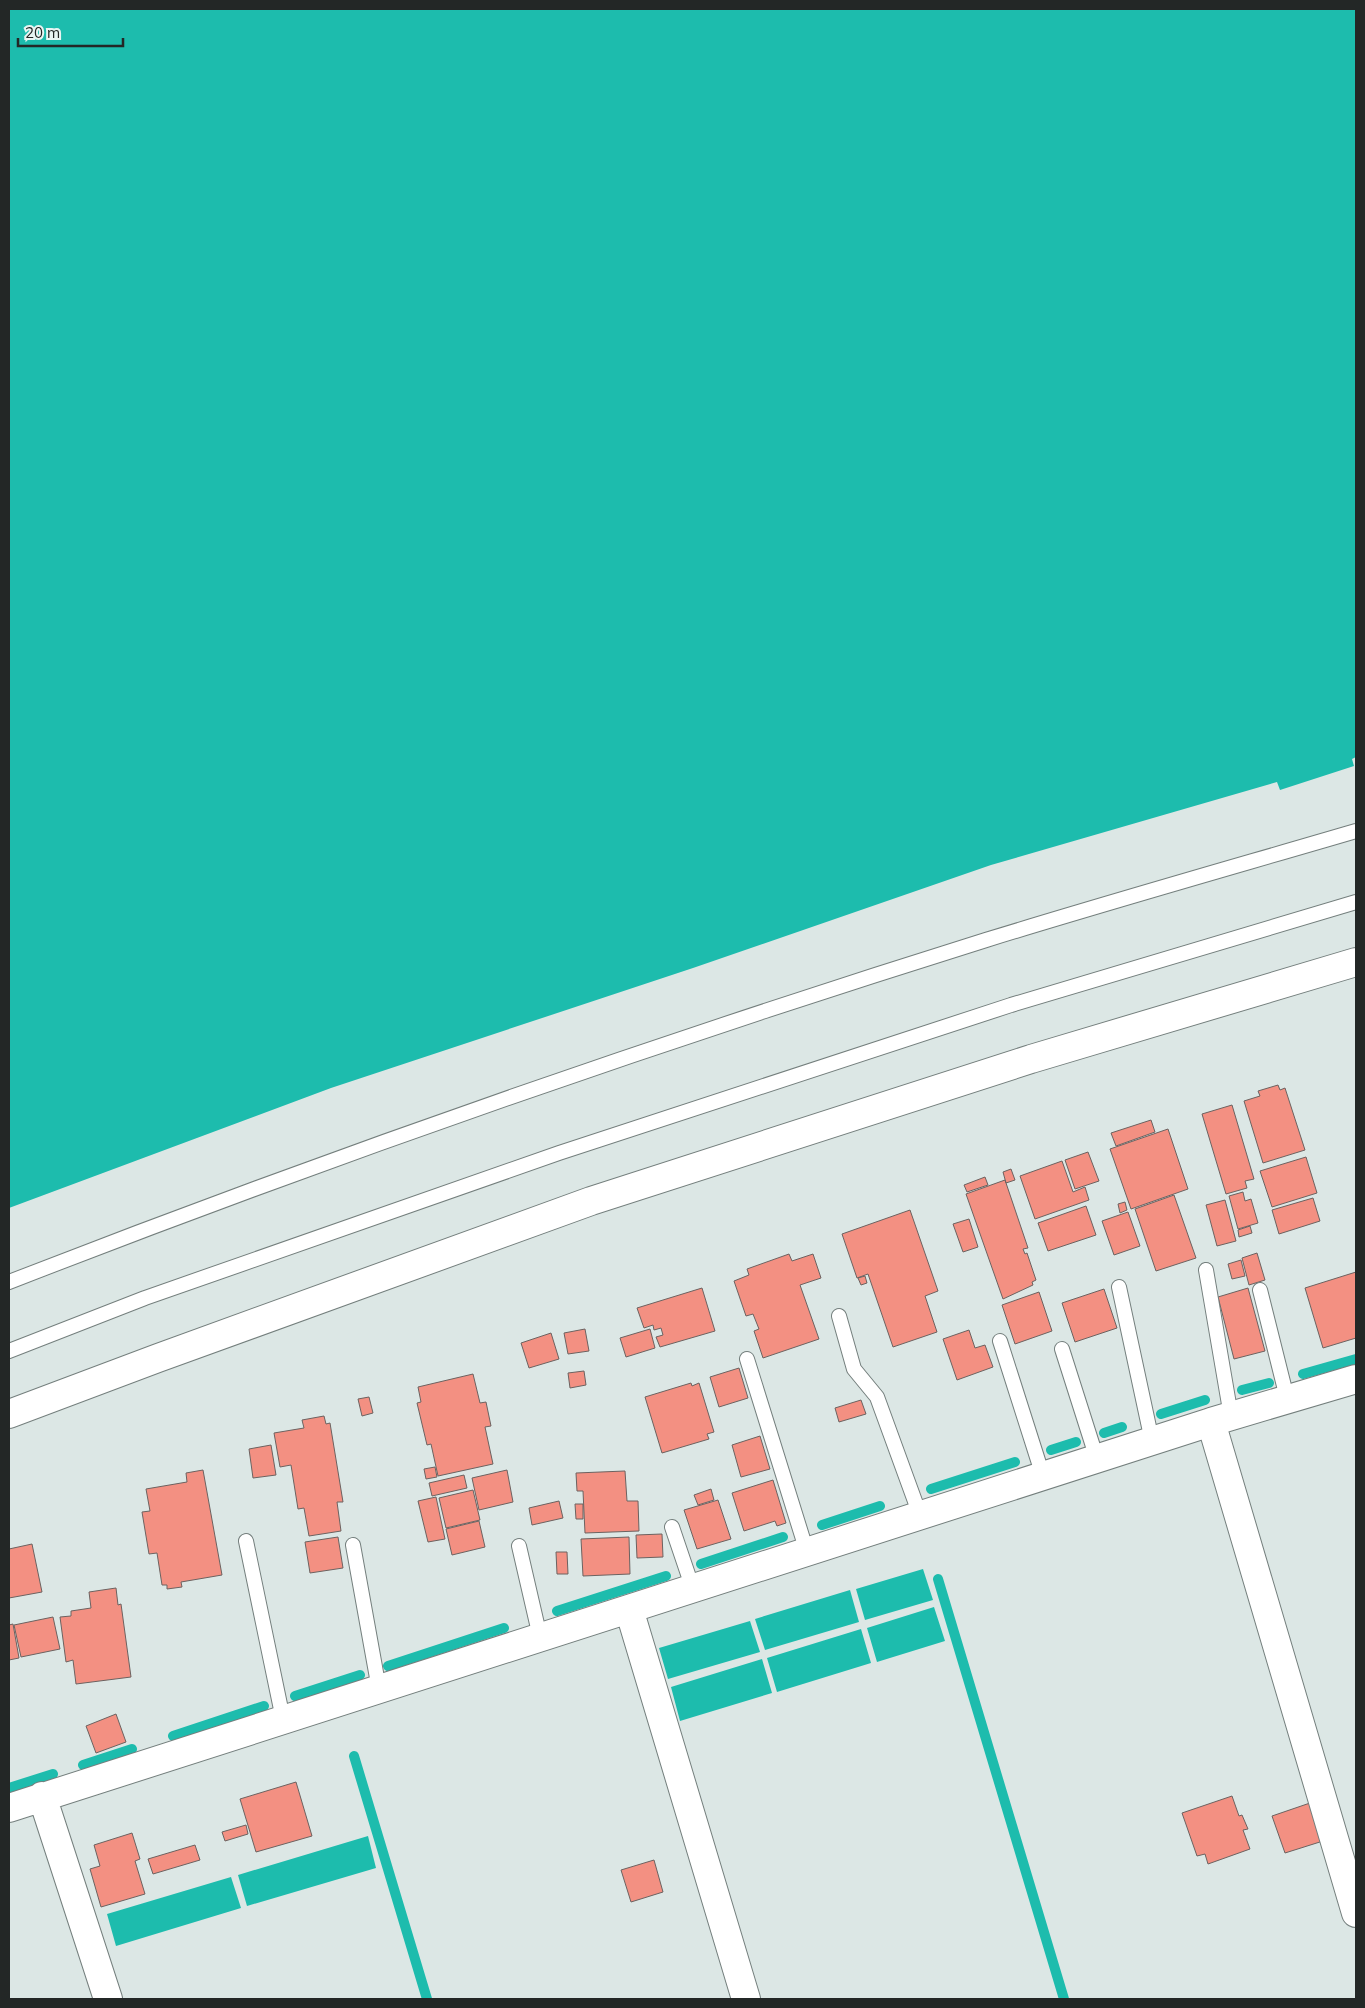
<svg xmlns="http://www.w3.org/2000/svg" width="1365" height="2008" font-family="Mulish,sans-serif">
<rect width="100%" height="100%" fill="#dce7e5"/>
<path fill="#1dbcad" d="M9,9H1356V757L1352,759L1354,766L1280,790L1277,782L991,865L693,968L331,1088L9,1208Z
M923,1569L933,1600L865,1620L856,1589Z
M850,1590L859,1622L765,1650L755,1619Z
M934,1607L945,1641L877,1662L867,1628Z
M750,1621L760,1652L668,1679L659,1648Z
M861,1629L871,1663L777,1692L767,1658Z
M762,1659L772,1693L680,1721L671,1687Z
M368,1836L376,1868L247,1906L238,1875Z
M231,1877L241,1908L116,1946L107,1914Z"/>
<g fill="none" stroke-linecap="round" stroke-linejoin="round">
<path stroke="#1dbcad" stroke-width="10" d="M1303,1374L1356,1359
M1242,1390L1269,1383
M1161,1414L1205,1400
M1104,1433L1122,1427
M1051,1450L1076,1442
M931,1489L1015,1462
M822,1525L880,1506
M701,1564L783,1537
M938,1579L1064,1999
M557,1611L666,1576
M388,1666L504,1628
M295,1696L360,1675
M173,1736L264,1706
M354,1756L427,1999
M83,1765L132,1749
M9,1788L53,1774"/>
</g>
<path fill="#f39082" stroke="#6c6260" d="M1278,1085L1280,1090L1285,1088L1305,1150L1263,1163L1244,1101L1260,1096L1258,1091Z
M1232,1105L1254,1179L1245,1181L1247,1188L1226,1194L1202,1114Z
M1151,1120L1155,1132L1116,1146L1111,1133Z
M1168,1129L1188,1189L1131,1209L1110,1149Z
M1088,1152L1099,1181L1075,1189L1065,1160Z
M1306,1157L1317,1193L1272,1207L1260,1171Z
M1062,1161L1073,1192L1085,1187L1089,1200L1035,1219L1020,1176Z
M1011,1169L1015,1180L1006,1183L1003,1172Z
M985,1177L988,1185L967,1192L964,1185Z
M1005,1180L1028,1248L1023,1249L1025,1254L1027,1253L1036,1280L1032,1282L1033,1285L1003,1299L966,1194Z
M1243,1192L1245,1201L1251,1199L1258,1223L1238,1229L1229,1196Z
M1174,1195L1196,1258L1156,1271L1135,1209Z
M1313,1198L1320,1221L1279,1234L1272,1210Z
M1225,1200L1236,1241L1217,1246L1206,1205Z
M1125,1202L1127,1210L1120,1213L1118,1204Z
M1086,1206L1096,1235L1048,1251L1038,1223Z
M910,1210L938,1291L925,1296L937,1332L893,1347L868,1274L857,1278L842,1234Z
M1128,1212L1140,1246L1114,1255L1102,1221Z
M969,1219L978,1247L963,1252L953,1224Z
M1250,1226L1252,1233L1239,1237L1238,1230Z
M1257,1253L1265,1280L1249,1285L1242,1258Z
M789,1254L792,1261L813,1254L821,1278L800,1285L819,1339L763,1358L754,1331L759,1329L753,1314L746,1316L734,1281L749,1275L747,1269Z
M1241,1260L1245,1276L1232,1279L1228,1264Z
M1356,1272V1338L1323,1348L1305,1288Z
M865,1276L867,1283L861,1285L858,1278Z
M702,1288L715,1331L660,1347L656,1337L663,1335L661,1328L654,1330L653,1325L644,1328L637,1308Z
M1248,1288L1265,1351L1234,1359L1218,1297Z
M1104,1289L1117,1328L1075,1342L1062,1303Z
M1039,1292L1052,1331L1015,1344L1002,1305Z
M585,1329L589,1351L568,1354L564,1333Z
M650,1329L655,1348L626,1357L620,1338Z
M969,1330L975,1348L985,1345L993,1367L957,1380L943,1339Z
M551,1333L559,1359L529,1368L521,1343Z
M739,1368L748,1398L719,1407L710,1377Z
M584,1371L586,1385L570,1388L568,1373Z
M473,1374L480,1403L486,1402L491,1426L485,1427L493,1464L438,1476L431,1444L427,1445L417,1403L421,1402L418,1387Z
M691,1383L692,1386L699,1383L714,1432L707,1434L709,1439L662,1453L645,1397Z
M369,1397L373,1413L362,1416L358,1399Z
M861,1400L866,1414L839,1422L835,1408Z
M324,1416L326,1424L330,1423L343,1502H337L341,1531L309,1536L304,1508L298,1509L291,1465L280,1467L274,1433L304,1428L302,1420Z
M760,1436L770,1469L741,1477L732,1445Z
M271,1445L276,1475L253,1478L249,1449Z
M435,1467L437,1477L426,1479L424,1469Z
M203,1470L222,1575L181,1582L182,1587L167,1589V1585H162L157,1553L149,1554L142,1512L150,1511L146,1489L187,1482L186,1473Z
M507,1470L513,1502L479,1510L472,1478Z
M625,1471L627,1501H638L639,1531L585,1533L583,1491H577L576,1473Z
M464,1475L467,1488L432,1496L429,1483Z
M773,1480L786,1523L777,1526L775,1521L744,1531L732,1493Z
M711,1489L714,1500L698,1505L694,1495Z
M473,1490L480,1520L446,1528L439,1498Z
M436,1497L445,1539L428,1542L418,1501Z
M718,1500L731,1539L697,1549L684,1510Z
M559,1501L563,1518L532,1525L529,1508Z
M575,1504H583V1519H576Z
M479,1521L485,1547L452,1555L446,1529Z
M662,1534L663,1557L637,1558L636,1535Z
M338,1537L343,1568L310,1573L305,1542Z
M629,1537L630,1574L583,1576L581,1539Z
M32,1544L42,1592L9,1598V1549Z
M556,1552H567L568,1574H557Z
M116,1588L118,1605L121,1604L131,1677L76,1684L73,1660L66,1662L60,1617L71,1616V1611L91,1608L89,1592Z
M53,1617L60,1649L21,1657L14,1625Z
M13,1624L19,1658L9,1660V1625Z
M116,1714L126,1742L96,1753L86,1726Z
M296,1782L312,1836L256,1852L240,1799Z
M1232,1796L1239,1816L1242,1815L1248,1829L1243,1830L1250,1849L1208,1864L1205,1854L1197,1856L1182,1813Z
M1310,1803L1323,1841L1285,1853L1272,1816Z
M246,1825L248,1834L225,1841L222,1832Z
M132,1833L140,1859L135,1861L145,1894L101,1907L90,1869L100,1866L94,1845Z
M195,1845L200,1860L153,1874L148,1859Z
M654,1860L663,1892L631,1902L621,1870Z"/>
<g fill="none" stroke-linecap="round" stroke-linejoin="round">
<defs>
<path id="service" d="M1206,1270L1231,1416
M9,1282C330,1157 657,1043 986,940C1109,902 1233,867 1356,831
M1119,1287L1152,1441
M1260,1290L1287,1398
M839,1316L854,1369L877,1397L920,1515
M1000,1341L1043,1476
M1062,1349L1097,1459
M9,1351L145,1298L559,1153L1011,1005L1356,902
M747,1359L807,1552
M672,1527L693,1589
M246,1541L283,1719
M353,1545L379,1689
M519,1546L540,1637"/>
<path id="minor" d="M1211,1422L1356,1913
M629,1609L746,1999
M42,1796L108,1999
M9,1808L1211,1422L1356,1379"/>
<path id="tertiary" d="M9,1414L158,1358L591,1201L1031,1059L1356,962"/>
</defs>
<use href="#service" stroke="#747f7d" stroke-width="16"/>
<use href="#minor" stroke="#747f7d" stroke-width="30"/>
<use href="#tertiary" stroke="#747f7d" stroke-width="30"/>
<use href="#service" stroke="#fff" stroke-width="14"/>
<use href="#minor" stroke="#fff" stroke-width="28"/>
<use href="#tertiary" stroke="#fff" stroke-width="28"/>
</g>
<rect width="1365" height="2008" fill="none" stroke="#232726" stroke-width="20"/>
<path d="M18 38v8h105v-8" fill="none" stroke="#232726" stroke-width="2.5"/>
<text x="25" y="38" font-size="15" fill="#232726" stroke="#e9f5f3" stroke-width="4" paint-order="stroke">20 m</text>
</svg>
